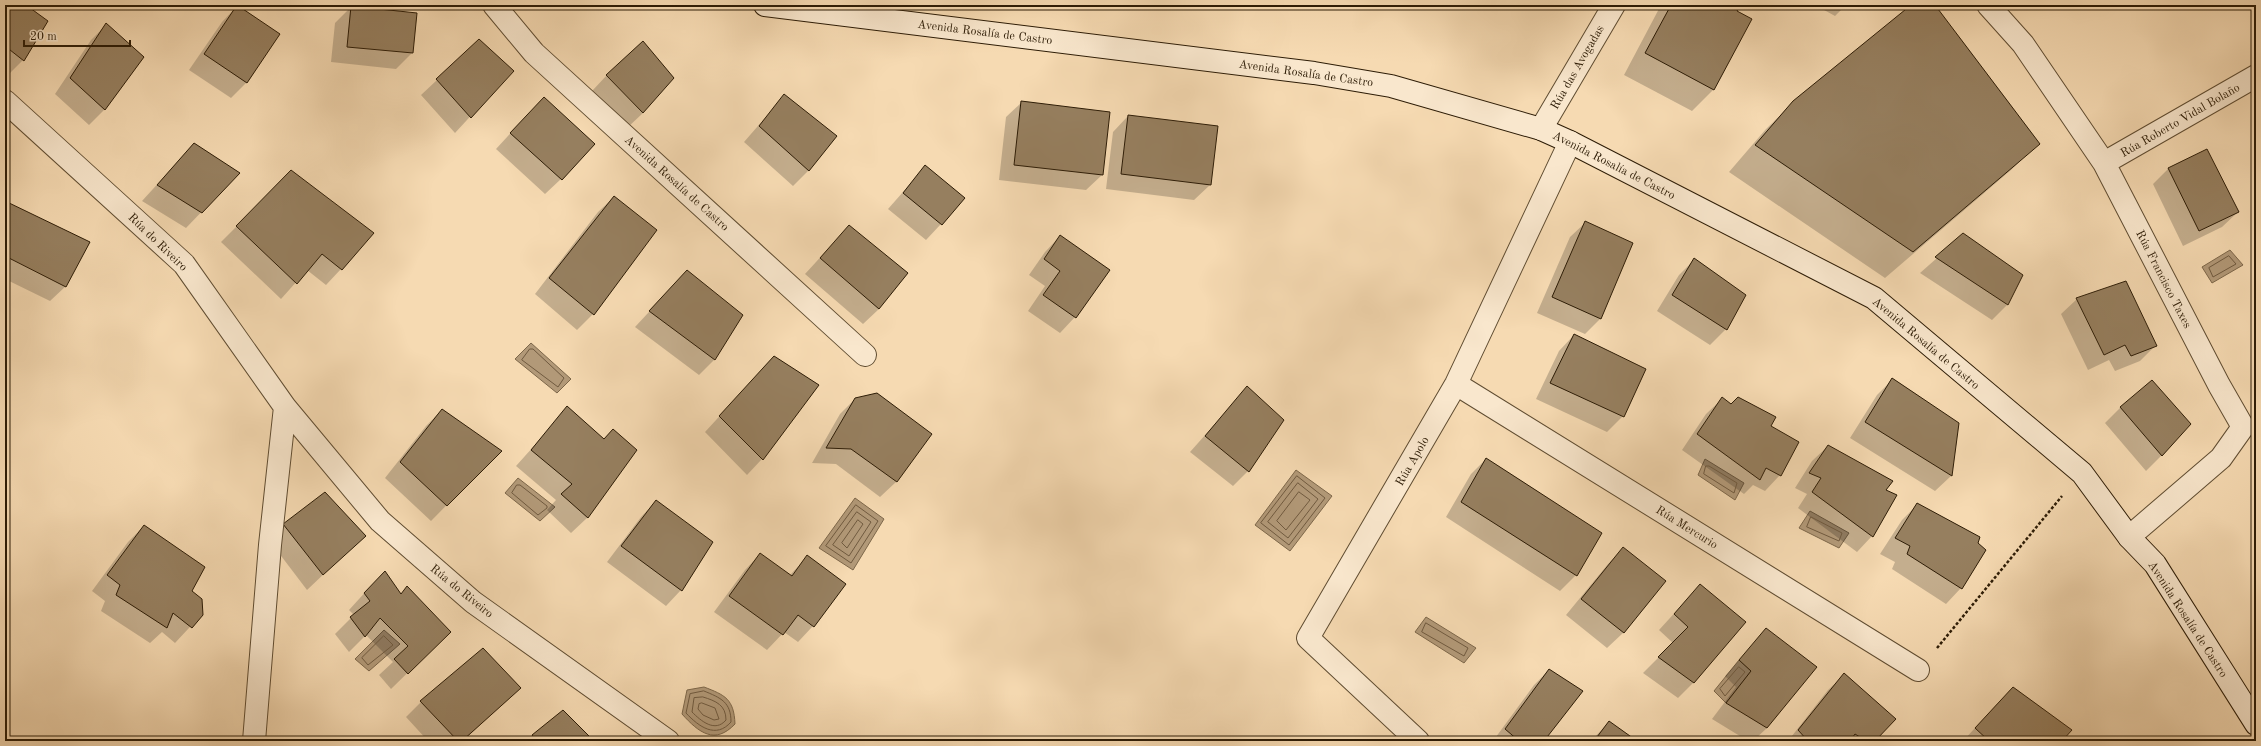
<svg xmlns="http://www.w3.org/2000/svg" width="2261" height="746" font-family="'Old Standard TT',serif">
<rect width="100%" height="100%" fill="#f6dab2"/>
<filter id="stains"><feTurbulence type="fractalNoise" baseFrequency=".005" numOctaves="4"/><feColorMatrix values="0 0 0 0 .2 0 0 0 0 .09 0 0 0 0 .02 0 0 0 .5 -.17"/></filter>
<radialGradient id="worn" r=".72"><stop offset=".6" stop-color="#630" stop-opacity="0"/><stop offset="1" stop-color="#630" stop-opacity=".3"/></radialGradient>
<path fill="#b29978" stroke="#7d674a" d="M2230,250L2243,265L2212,283L2202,267Z
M531,343L571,379L557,393L515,359Z
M1705,459L1744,483L1735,500L1698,475Z
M1296,470L1332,496L1290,551L1255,525Z
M518,478L555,507L540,521L505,493Z
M855,498L884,519L853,570L819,548Z
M1810,511L1849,533L1839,548L1799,528Z
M1426,617L1476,648L1464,663L1415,632Z
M384,630L400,644L369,671L355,659Z
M1739,660L1751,671L1726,703L1714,691Z
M704,687C725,695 734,699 735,724C715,745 699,733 682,714L687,690Z"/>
<path fill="#0003" d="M5,5H24L23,60L8,75L5,73Z
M1661,5H1739L1714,89L1692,111L1624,75Z
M1815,5H1846L1835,16Z
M1912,5H1933L2038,144L2011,170L1885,278L1729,172L1766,129L1794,102Z
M237,6L247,82L231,98L189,70L222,22Z
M351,7L416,14L412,53L396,69L331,62L335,23Z
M2256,18V33L2251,23Z
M106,25L143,57L104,110L89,125L55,94L91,40Z
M512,71L455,133L421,95L437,80Z
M607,75L643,113L627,128L592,91Z
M784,96L836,136L808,171L793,186L744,142Z
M1022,102L1109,113L1102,175L1086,190L999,180L1006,117Z
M528,114L561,179L545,194L496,149Z
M1128,116L1210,185L1194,200L1106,189L1113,132Z
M194,144L238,174L186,228L142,201Z
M2207,150L2238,212L2222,227L2183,246L2153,184L2168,169Z
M925,167L941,224L926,240L888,209Z
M291,172L341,269L326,285L307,270L281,299L221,242Z
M614,197L656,230L593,314L577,330L535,294L598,212Z
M5,202L66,286L50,301L5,279Z
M1586,222L1631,243L1600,319L1585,334L1537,313L1570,237Z
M849,226L879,309L863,324L805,274Z
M1963,235L2007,305L1992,320L1920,273Z
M1060,236L1075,317L1060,333L1028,311L1045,286L1029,275L1045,252Z
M1694,260L1726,329L1710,345L1657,311L1679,275Z
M687,271L715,359L699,375L635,327Z
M2077,299L2155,346L2140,361L2115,371L2109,360L2088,370L2061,314Z
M1574,335L1623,416L1607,432L1536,399L1559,351Z
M774,357L818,385L762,459L747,475L705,432Z
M1893,379L1958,424L1951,476L1935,491L1850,438L1877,395Z
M1247,388L1248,471L1233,486L1190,452Z
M856,398L931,434L896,482L880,497L836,464L812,463L840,414Z
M1722,399L1770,427L1780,475L1765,491L1753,485L1744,494L1682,450L1706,414Z
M2121,407L2162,455L2146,471L2105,423Z
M568,408L604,440L636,450L587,518L571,533L547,510L556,500L516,466Z
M442,410L500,451L431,521L385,478L426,426Z
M1828,446L1885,491L1872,536L1857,552L1798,508L1807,494L1795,488L1812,461Z
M1486,459L1576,575L1560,591L1446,517L1471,474Z
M656,501L681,590L666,606L607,562L641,517Z
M1918,504L1961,588L1946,604L1892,569L1895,562L1880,554L1902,520Z
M284,524L364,536L307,590L269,540Z
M144,526L190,591L202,614L175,643L162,632L150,643L101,611L105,601L92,591L128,542Z
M1623,548L1664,581L1623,633L1607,648L1566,615L1608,564Z
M760,554L790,575L807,557L813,626L798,642L784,632L767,650L714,612L745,570Z
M1700,585L1694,682L1678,698L1643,673L1673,643L1659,630Z
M369,588L434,647L391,689L379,675L393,662L366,635L349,652L335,634L354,615L349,610Z
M1766,630L1767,728L1753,741H1748L1712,719L1736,687L1725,676Z
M1549,670L1543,741H1493L1534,685Z
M1844,675L1874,741H1788L1828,690Z
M520,688L463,741H428L406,717L421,702Z
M1997,704L2060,741H1963Z
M1609,722L1636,741H1591Z
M533,736L592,741H527Z"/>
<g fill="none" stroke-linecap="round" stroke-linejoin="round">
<path stroke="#705a3f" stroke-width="1" d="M2229,256L2236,264L2213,277L2209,268Z
M530,349H533L564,378L558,387L522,360Z
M1706,466H1709L1737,483L1734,493L1704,474Z
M1297,476L1325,498L1289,545L1261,523Z
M1298,483L1318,499L1288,538L1268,522Z
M517,485H520L547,506V508L538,515L512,493Z
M1299,492L1310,500L1286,530L1277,521Z
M856,505L878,521L851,563L826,546Z
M857,512L871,522L849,556L833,545Z
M1811,517L1842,533L1839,541L1807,527Z
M858,520L863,524L847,548L842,543Z
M1426,623L1468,648L1464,656L1422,632Z
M384,636L393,645L368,665L362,658Z
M1739,667L1745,672L1725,696L1720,689Z
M704,691C721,698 731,702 731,722C716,739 699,727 686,713L690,694Z
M703,697C716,701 726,705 726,720C715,733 701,721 692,712L694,698Z
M702,703L715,708L719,719L714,720L703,715L698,709L699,704Z"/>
</g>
<path fill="#967f5f" stroke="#2d1c06" d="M5,5H26L48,21L24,61L5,46Z
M237,5L280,34L247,83L204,54Z
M1671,5H1740L1737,11L1752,19L1714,90L1645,53Z
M1911,5H1935L2040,144L1913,252L1755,145L1793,101Z
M351,6L417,13L413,53L347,47Z
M106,23L144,57L105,110L70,78Z
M479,39L514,71L471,118L436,79Z
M643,41L674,78L643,113L606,75Z
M784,94L837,136L809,171L759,126Z
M544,97L595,144L562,180L510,133Z
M1021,101L1110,112L1103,175L1014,165Z
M1128,115L1218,126L1211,185L1121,174Z
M194,143L240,173L202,213L157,185Z
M2207,149L2239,212L2199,231L2168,168Z
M925,165L965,198L942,225L903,193Z
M291,170L374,233L342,270L322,254L297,284L236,226Z
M614,196L657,230L594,315L549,278Z
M5,201L90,242L66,287L5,256Z
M1585,221L1633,243L1601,319L1552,297Z
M849,225L908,273L879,309L820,258Z
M1963,233L2023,275L2008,305L1935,257Z
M1060,235L1110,270L1076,318L1043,295L1060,271L1044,259Z
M1694,258L1746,295L1727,330L1672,295Z
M687,270L743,315L715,360L649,311Z
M2126,281L2157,346L2131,356L2125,345L2104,355L2076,298Z
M1574,334L1646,369L1624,417L1550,383Z
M774,356L819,385L763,460L719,416Z
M1892,378L1959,423L1952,476L1865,422Z
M2152,380L2191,424L2162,456L2120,407Z
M1247,386L1284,420L1249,472L1205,436Z
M877,393L932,434L897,482L851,449L826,448L855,398Z
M1722,397L1731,404L1738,397L1776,417L1771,426L1799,442L1781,476L1766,468L1760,480L1697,434Z
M567,406L604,439L613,429L637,450L588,518L561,494L572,484L531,450Z
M442,409L502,451L447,506L400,462Z
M1828,445L1893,481L1886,490L1897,495L1873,537L1812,492L1821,478L1809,473Z
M1486,458L1602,533L1577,576L1461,502Z
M325,492L366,536L323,575L283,524Z
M656,500L713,542L682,591L621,546Z
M1917,503L1980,537L1978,543L1986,550L1962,589L1907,554L1910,546L1895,538Z
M144,525L205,567L192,591L202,599L203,615L192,628L173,613L167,628L116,595L120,585L107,575Z
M1623,547L1666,581L1624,633L1581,599Z
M760,553L792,576L807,555L846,584L814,627L798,615L783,635L729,596Z
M385,571L401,594L407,586L451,632L408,674L394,659L408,646L380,618L365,637L350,617L370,601L364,593Z
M1700,584L1746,622L1694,683L1658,657L1688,627L1674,614Z
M1766,628L1817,667L1767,728L1726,703L1751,671L1739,660Z
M483,648L521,688L462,741H458L420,701Z
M1549,669L1583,691L1544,741H1519L1505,729Z
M1844,673L1896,719L1875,741H1866L1855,734L1850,741H1808L1798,730Z
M2013,687L2072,730L2062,741H1989L1975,728Z
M563,710L594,741H536L532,735Z
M1609,721L1637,741H1594Z"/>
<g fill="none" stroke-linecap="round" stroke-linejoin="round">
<defs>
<path id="street" d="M494,5L534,53L865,355
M1988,5L2023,44L2104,163L2219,385L2243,427L2221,458L2129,537
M5,101L184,264L285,407L380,521L473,602L668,741
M1541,129L1614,5
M2104,163L2256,76
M1456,384L1918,670
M254,741L270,545L285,407
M1418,741L1308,638L1456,384L1570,142"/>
<path id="secondary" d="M765,5L1314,73L1391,86L1541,129L1570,142L1874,298L2082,473L2129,537L2155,564L2256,724"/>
</defs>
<use href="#street" stroke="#5f4c31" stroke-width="24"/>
<use href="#secondary" stroke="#2d1c06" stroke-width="24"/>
<path stroke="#2d1c06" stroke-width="2.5" stroke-dasharray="3 2" stroke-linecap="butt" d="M1937,648L2062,496"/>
<use href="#street" stroke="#f9e7cd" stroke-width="22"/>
<use href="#secondary" stroke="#f9e7cd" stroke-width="22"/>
</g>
<g text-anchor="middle" stroke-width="3.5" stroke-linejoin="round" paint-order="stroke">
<g font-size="12" fill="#2d1c06" stroke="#f9e7cd">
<text transform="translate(985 32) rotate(7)" y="4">Avenida Rosalía de Castro</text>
<text transform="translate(1577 67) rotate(-60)" y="4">Rúa das Avogadas</text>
<text transform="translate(1306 73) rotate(8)" y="4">Avenida Rosalía de Castro</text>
<text transform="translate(2180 120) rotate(-30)" y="4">Rúa Roberto Vidal Bolaño</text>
<text transform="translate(1614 165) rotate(27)" y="4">Avenida Rosalía de Castro</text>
<text transform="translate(677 183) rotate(42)" y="4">Avenida Rosalía de Castro</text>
<text transform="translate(158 242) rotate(44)" y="4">Rúa do Riveiro</text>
<text transform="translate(2164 279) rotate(63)" y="4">Rúa Francisco Taxes</text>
<text transform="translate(1926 343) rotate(40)" y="4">Avenida Rosalía de Castro</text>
<text transform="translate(1412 461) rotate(-60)" y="4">Rúa Apolo</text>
<text transform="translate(1687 527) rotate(32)" y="4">Rúa Mercurio</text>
<text transform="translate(462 591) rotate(39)" y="4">Rúa do Riveiro</text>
<text transform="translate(2188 619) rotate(57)" y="4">Avenida Rosalía de Castro</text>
</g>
</g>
<rect width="2261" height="746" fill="none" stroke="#f6dab2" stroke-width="20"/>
<rect x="6" y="6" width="2249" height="734" fill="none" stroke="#2d1c06" stroke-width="2"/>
<rect x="10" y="10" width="2241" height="726" fill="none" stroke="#2d1c06"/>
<path d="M24 40v6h106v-6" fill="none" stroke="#2d1c06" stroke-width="2"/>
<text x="30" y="40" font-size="12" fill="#2d1c06" stroke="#f9e7cd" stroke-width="3" paint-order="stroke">20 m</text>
<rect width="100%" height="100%" filter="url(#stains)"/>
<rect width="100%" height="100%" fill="url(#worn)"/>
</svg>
